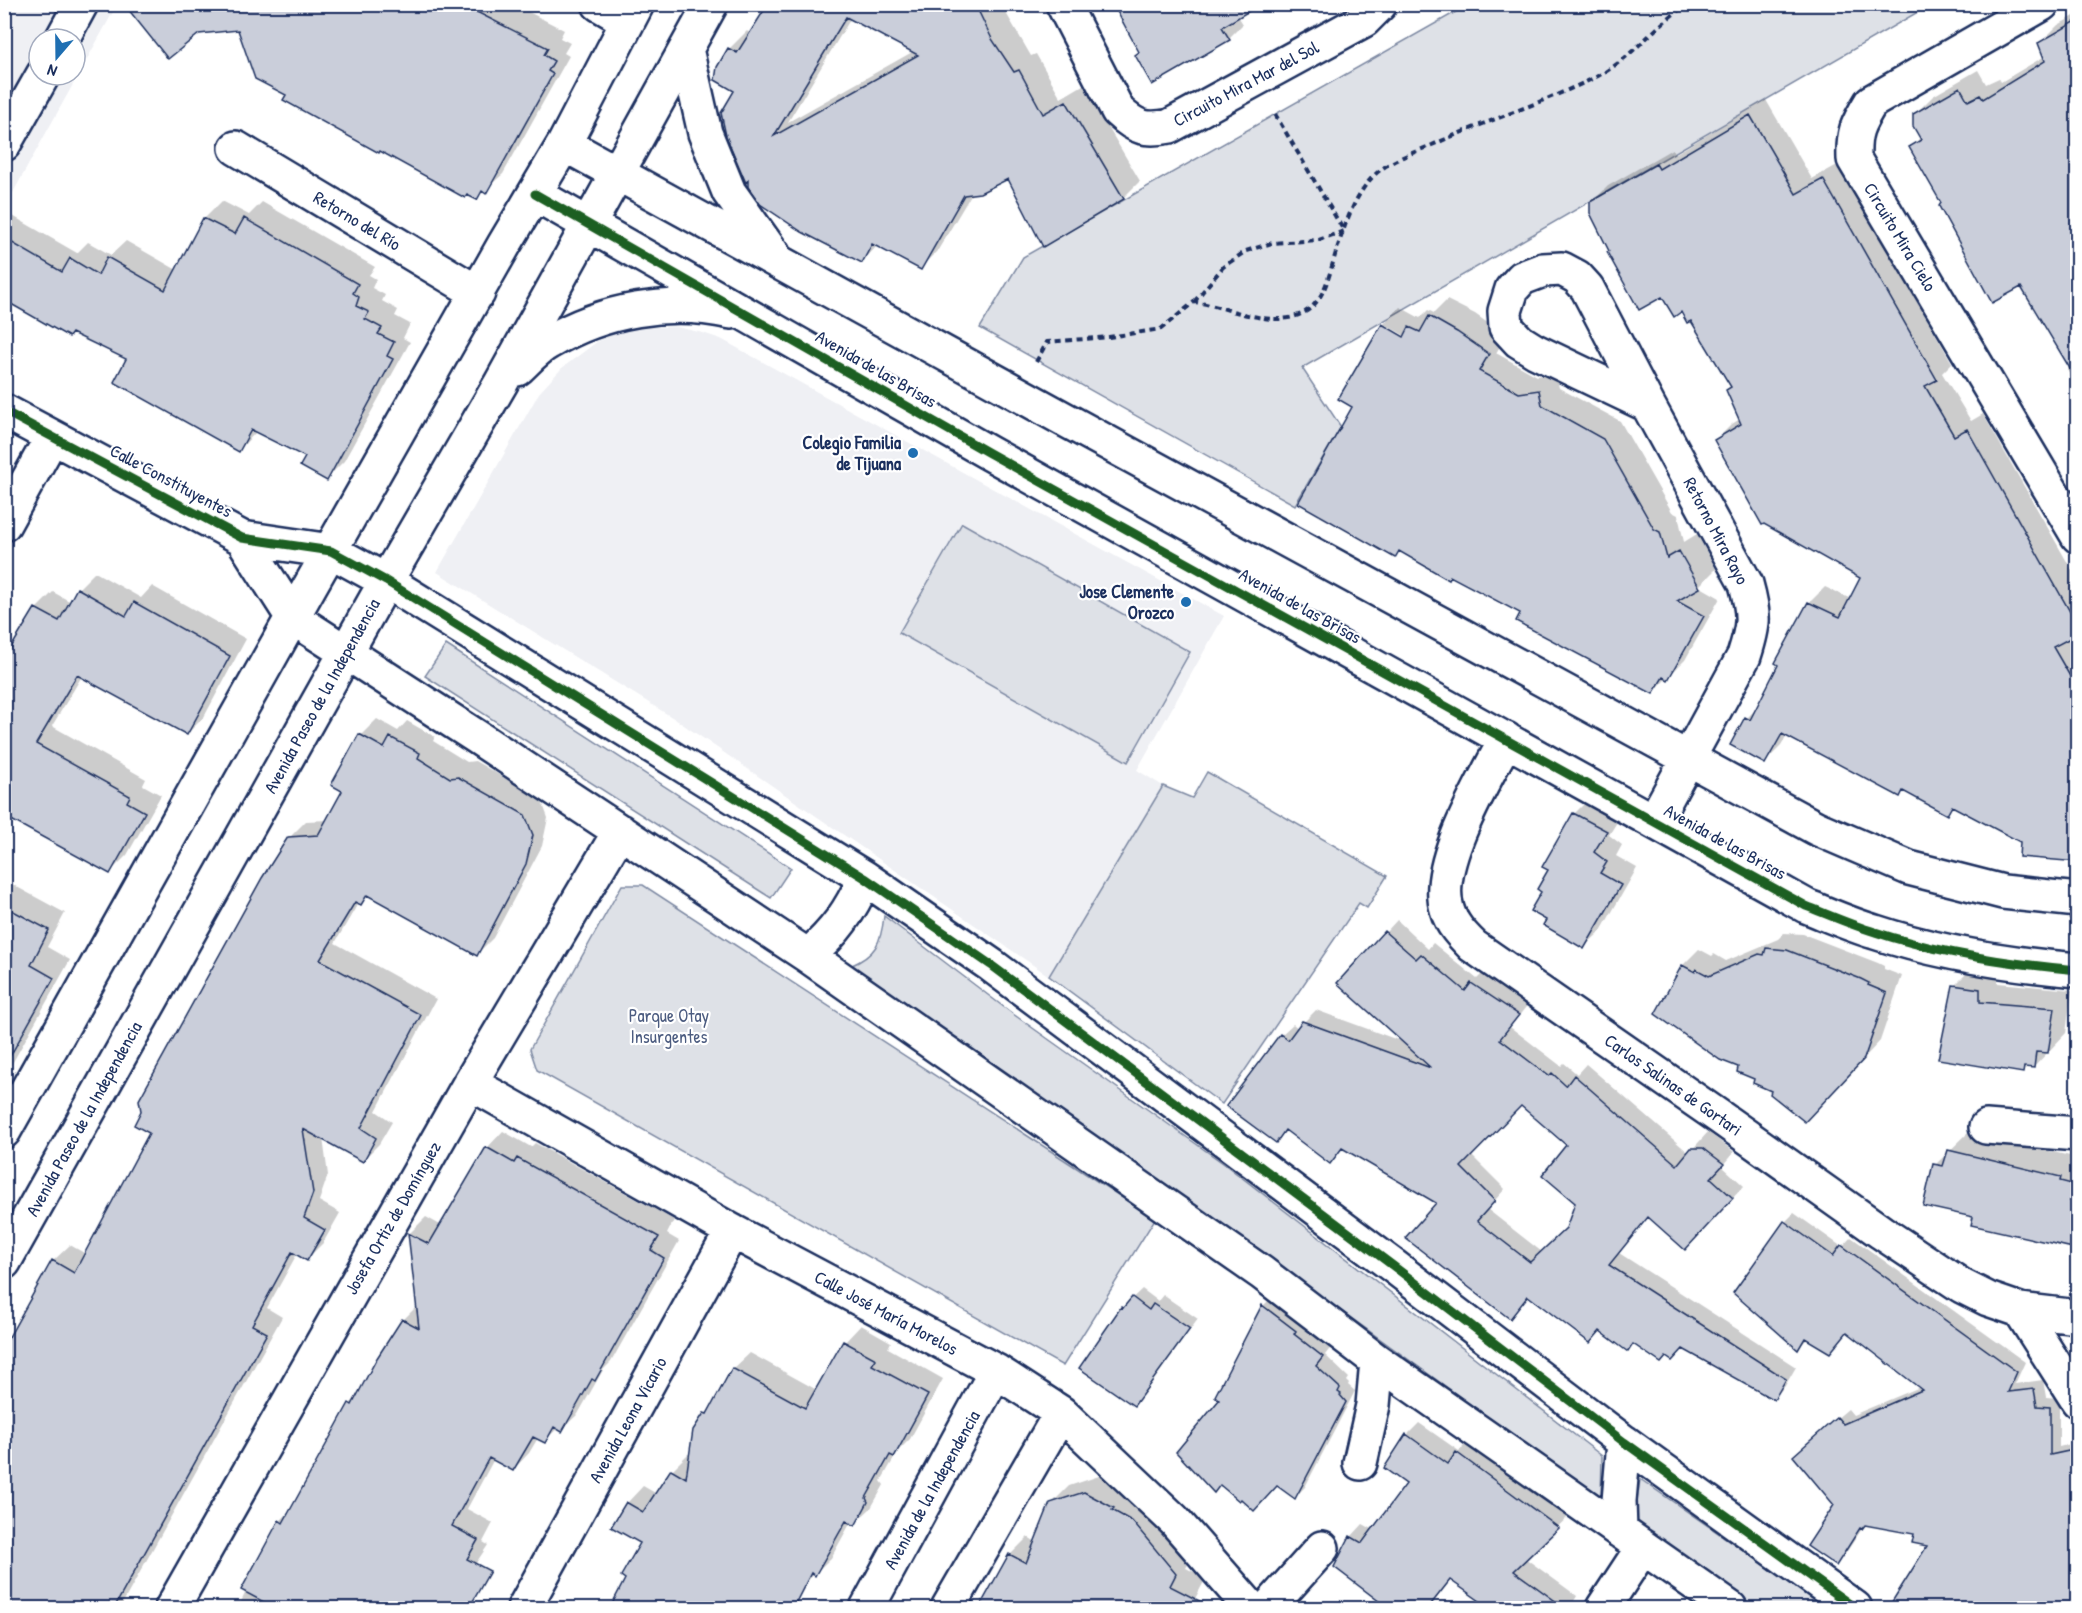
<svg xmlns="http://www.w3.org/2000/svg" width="2082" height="1613" font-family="'Patrick Hand',sans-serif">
<rect width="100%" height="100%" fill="#fff"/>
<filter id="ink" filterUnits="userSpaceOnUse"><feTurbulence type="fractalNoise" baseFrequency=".0167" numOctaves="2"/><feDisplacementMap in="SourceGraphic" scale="12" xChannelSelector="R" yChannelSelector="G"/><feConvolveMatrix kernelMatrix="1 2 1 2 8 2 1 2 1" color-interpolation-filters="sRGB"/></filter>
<g filter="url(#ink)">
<path fill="#eff0f4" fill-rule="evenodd" d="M5,5H117L5,207ZM39,39H75V75H39Z
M649,327H677L703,333L721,339L1224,616L1137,770L1163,786L1049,976L675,719L437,572L539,393L562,368L598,341L624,329Z"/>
<path fill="#dee1e7" stroke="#7c88a2" stroke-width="1.5" d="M1468,5H1930L1302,368L1341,427L1295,505L980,328L1023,257Z
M962,523L1190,652L1128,762L899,633Z
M446,645L791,868L771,898L425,676Z
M1207,772L1387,876L1367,908L1359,903L1222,1104L1049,976L1163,786L1192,798Z
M622,885H643L1155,1219L1063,1366L537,1070L530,1049Z
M884,916L1013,1014L1223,1163L1602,1456L1601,1499L1246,1242L850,966C876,955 881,943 884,916Z
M1640,1479L1827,1608H1753L1634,1524Z"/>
<path fill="#0003" fill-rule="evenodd" d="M134,4H513L564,30L560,38L570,43L564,53L569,56L503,174L476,198L288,95L240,28Z
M770,4H994L996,9L1002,6L1031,56L1036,54L1061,98L1083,85L1140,181L1123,198L1009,177L972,193L938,250L920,268L878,245L862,262L719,67L730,48L747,31L751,34ZM851,18L914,51L788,122Z
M2078,14V389L2067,370L2069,367L2021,285L1943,203L1911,147L1921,137L1914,115L1933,96L1978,70L1986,84L1999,78L2001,82L2045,56L2040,43L2058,25Z
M1238,16L1243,24L1229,38L1137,55Z
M1766,100L1812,179L1839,164L1952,363L1942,373L1971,421L1983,414L2078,581V633L2072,636L2078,646V852L2021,841L1954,806L1947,813L1905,790L1899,795L1787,736L1781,746L1765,762L1732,745L1747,718L1760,705L1809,603L1825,587L1851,599L1862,578L1716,440L1732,424L1740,419L1732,386L1692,319L1610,251L1592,202L1608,186L1672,149L1675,154Z
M222,201L249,215L262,202L375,267L369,275L376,279L372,288L385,295L382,301L398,310L395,316L410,324L403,338L410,342L344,461L326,479L307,457L257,431L238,451L128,358L9,302L4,306V211L77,253L88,242L111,255L126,241L177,270L204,219Z
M1447,300L1475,314L1506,336L1496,353L1537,376L1556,373L1559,388L1620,421L1672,512L1678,515L1684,542L1697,534L1716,569L1699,586L1720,598L1685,660L1653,692L1522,612L1451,575L1449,578L1401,550L1395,556L1354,406L1383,325L1400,307L1420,318L1428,310L1434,313ZM1386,325L1411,339L1410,342L1386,328Z
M95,572L141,598L152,586L246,639L204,717L187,734L82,676L52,726L146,779L143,785L161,795L127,855L110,872L4,814V653L17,640L36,609L53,592L71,602L78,589Z
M377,719L398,731L407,721L435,737L433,741L467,762L475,761L541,799L548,818L542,846L493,938L477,954L370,894L361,903L359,902L335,943L436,999L376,1111L392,1122L379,1144L363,1160L323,1138L328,1175L319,1201L340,1213L323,1243L307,1259L297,1254L267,1308L282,1317L120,1608H4V1348L53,1261L70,1245L86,1254L151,1133L289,838L306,821L328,820L344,791L361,735Z
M1591,797L1622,814L1609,835L1622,845L1616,856L1637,868L1601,931L1584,947L1548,919L1543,891L1550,870L1574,814Z
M4,880L65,913L47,947L70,960L4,1078Z
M1397,920L1428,949L1433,943L1477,979L1484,972L1529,1003L1510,1027L1561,1066L1564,1063L1577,1074L1586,1064L1689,1153L1708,1132L1734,1152L1722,1166L1744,1186L1696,1237L1649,1216L1619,1253L1796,1367L1785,1386L1774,1398L1684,1347L1634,1343L1628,1350L1601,1330L1530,1295L1510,1317L1438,1203L1344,1147L1330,1162L1287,1130L1276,1141L1281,1035L1293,1024L1300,1030L1304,1022L1316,1010L1406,1043L1339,983ZM1521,1104L1568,1145L1577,1202L1567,1228L1542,1252L1487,1209L1505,1189L1471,1155Z
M1784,933L1803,934L1878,963L1884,966V969L1902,976L1880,1041L1821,1104L1773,1090L1657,1013L1683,965L1699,949L1712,956L1714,954L1726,961L1778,939Z
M1973,967L1998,971V983L2072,990L2066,1033L2034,1067L2028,1066L2023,1071L1954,986Z
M503,1131L531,1147L535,1143L674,1220L667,1234L679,1241L611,1362L603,1370L578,1414L561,1430L558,1428L544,1441L538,1438L529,1453L513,1470L494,1459L467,1509L493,1523L483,1542L488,1545L446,1608H238L280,1521L293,1508L350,1404L359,1395L403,1320L418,1305L410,1233L426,1217L442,1226L487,1148Z
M1969,1132L2070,1156V1173L2078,1165V1247H2075L2069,1222L1975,1216L1935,1165Z
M1794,1213L1842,1247L1851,1237L2025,1362L2015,1384L2043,1380L2046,1397L2059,1398V1447L2078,1442V1608H1926L1900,1592L1929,1545L1916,1533L1866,1523L1845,1554L1836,1564L1835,1504L1804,1446L1848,1409L1853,1415L1920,1387L1848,1331L1830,1352L1807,1339L1798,1348L1785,1222Z
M1142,1289L1158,1301L1163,1295L1198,1319L1143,1395L1134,1404L1122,1308Z
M1273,1296L1332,1346L1325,1355L1349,1378L1347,1381L1349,1383L1348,1385L1355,1391L1305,1487L1295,1497L1216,1395L1263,1306Z
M861,1325L891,1342L888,1348L943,1379L910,1439L899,1450L881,1481L884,1485L871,1508L854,1524L851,1522L831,1558L803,1585L801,1584L787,1608H611L627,1578L642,1542L627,1503L643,1486L657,1494L672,1470L688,1454L691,1455L705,1414L714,1406L733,1369L750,1353L817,1390L845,1342Z
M1419,1423L1459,1451L1470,1440L1570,1515L1525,1558L1577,1596L1570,1608H1493L1451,1580L1429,1608H1378L1382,1602L1351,1537L1363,1524L1374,1530L1408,1484L1407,1435Z
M1102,1475L1193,1555L1186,1568L1206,1578L1190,1608H981L1010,1555L1028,1537L1036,1542L1051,1504L1069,1486Z"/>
<path fill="#caceda" stroke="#1b2f5e" stroke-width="1.5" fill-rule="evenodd" d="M124,4H443L459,13L463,5L548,48L544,55L554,61L548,71L553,74L486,194L482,191L477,200L467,195L465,198L380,151L379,153L283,100L286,95L255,79L238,30L199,34L168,59Z
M768,4H975L992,39L1014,72L1019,70L1043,114L1066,101L1124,199L1043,247L1008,179L980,193L964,195L921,270L872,244L862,263L802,232L760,204L748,187V180L746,183L726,136L721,113L734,91L715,80L717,67L728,48L737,53ZM846,17L918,55L774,136Z
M1113,4H1261L1222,27L1230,40L1152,85L1135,55L1139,52Z
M2078,20V382L2021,287L1992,303L1939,206L1941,203L1909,147L1921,140L1913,126V114L1960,87L1968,101L1980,95L1983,99L2045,61L2038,43Z
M1750,115L1796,194L1823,179L1937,380L1925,386L1954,436L1967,429L2078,626V634L2053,647L2078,690V862L2019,857L2020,842L1952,806L1947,815L1903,791L1900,797L1782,734L1765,764L1730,745L1745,717L1750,720L1778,665L1775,663L1808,602L1840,617L1860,578L1764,524L1762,525L1714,440L1741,424L1726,390L1731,387L1691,321L1687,323L1681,312L1674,317L1662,297L1639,310L1607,252L1609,251L1590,213V202L1656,164L1659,169Z
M203,218L235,234L244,218L358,284L353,293L359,297L356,306L369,312L365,319L382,328L378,334L394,342L387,356L393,359L327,481L300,466L305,457L251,430L239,452L114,382L126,359L72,333L69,337L4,300V238L62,272L70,258L98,275L107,257L165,290Z
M1429,316L1457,332L1489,354L1479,371L1519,393L1539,390L1542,405L1603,439L1654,529L1660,532L1667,558L1679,551L1700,588L1677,601L1704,616L1668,680L1663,677L1653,694L1516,621L1520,613L1450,576L1449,580L1399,551L1395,558L1298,503L1352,407L1338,399L1382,324L1404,337L1409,327L1420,332Z
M77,588L126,616L134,602L230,656L187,735L77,675L36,744L130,796L127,802L145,812L110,874L4,816V659L35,608L59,621Z
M359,734L384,748L390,737L420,753L418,758L450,778L458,777L525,815L533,835L526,864L477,956L367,895L361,905L355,902L320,960L421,1015L361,1128L376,1138L363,1162L303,1129L313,1193L304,1218L325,1230L307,1261L292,1252L252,1325L267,1333L114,1608H4V1346L52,1260L74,1273L149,1133L134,1125L141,1111L139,1100L262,878L288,837L318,835L342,791L331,785Z
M1573,813L1607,831L1594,852L1607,862L1600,873L1621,885L1584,949L1543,925L1546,920L1530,911L1541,892L1537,889L1548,870L1542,867Z
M4,906L49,930L31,965L54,978L4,1067Z
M1384,931L1416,959L1421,954L1465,991L1471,983L1519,1015L1500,1039L1549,1076L1552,1073L1566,1086L1574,1075L1677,1165L1691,1148H1703L1724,1164L1711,1178L1733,1198L1685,1250L1648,1217L1609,1265L1786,1379L1774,1400L1683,1349L1672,1361L1666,1357L1661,1363L1633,1344L1628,1352L1600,1331L1590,1343L1528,1296L1510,1319L1405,1238L1436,1203L1342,1148L1330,1164L1285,1130L1276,1143L1226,1106L1280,1034L1288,1040L1302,1021L1431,1068L1337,983ZM1521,1106L1566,1145L1542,1175L1575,1203L1566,1228L1530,1262L1477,1221L1495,1201L1461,1167Z
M1766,948L1787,950L1861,979L1869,983L1868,985L1887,993L1864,1059L1805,1122L1770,1094L1771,1091L1753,1083L1754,1079L1737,1072L1738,1067L1720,1060L1655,1014L1682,965L1695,972L1696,969L1709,976L1759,954L1764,955Z
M1953,985L1980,989V1002L2055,1008L2048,1053L2036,1052L2034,1068L2024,1067L2023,1073L1938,1059Z
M486,1147L514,1163L517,1158L659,1237L651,1250L664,1258L595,1381L592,1379L562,1432L554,1427L545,1443L533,1437L513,1471L489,1458L452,1526L478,1540L467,1559L490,1571L469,1608H275L241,1590L279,1520L283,1523L349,1403L352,1405L377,1358L402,1319L419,1328L408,1233L429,1244Z
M1948,1150L2061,1177L2060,1181L2072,1184L2070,1201L2078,1202V1226L2073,1248L1971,1225L1973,1217L1923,1206L1933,1164L1943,1166Z
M1784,1221L1833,1256L1841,1245L2017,1372L2008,1392L2034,1389L2037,1406L2050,1407V1455L2078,1449V1601L2068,1603L2070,1608H1888L1927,1546L1912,1543L1914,1534L1865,1525L1862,1529L1860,1528L1836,1566L1807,1546L1834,1505L1793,1456L1837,1417L1843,1424L1922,1390L1847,1332L1830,1353L1805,1338L1798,1350L1733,1293Z
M1132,1297L1149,1310L1153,1304L1190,1329L1134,1406L1079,1368L1121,1307L1123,1308Z
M1262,1305L1296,1331L1294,1334L1323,1357L1316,1366L1340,1388L1338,1392L1341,1394L1340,1395L1346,1402L1295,1499L1277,1486L1254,1511L1241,1499L1239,1501L1220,1485L1214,1493L1176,1452L1219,1400L1215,1396Z
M843,1341L876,1359L872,1365L928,1395L894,1457L890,1455L866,1498L868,1502L855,1526L846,1521L815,1576L811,1573L793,1608H610L625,1579L621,1576L640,1543L611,1527L626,1502L643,1512L671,1469L686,1478L693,1430L704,1413L707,1414L732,1368L805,1408Z
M1406,1434L1448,1464L1456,1452L1559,1528L1514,1571L1565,1608H1490L1450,1580L1428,1608H1388L1334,1567L1350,1536L1362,1543L1406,1484L1384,1468Z
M1084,1492L1114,1508L1112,1510L1132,1521L1176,1574L1170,1586L1213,1608H979L1009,1554L1026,1563L1050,1503Z"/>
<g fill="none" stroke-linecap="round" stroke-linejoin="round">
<defs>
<path id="minor" d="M599,4L628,21
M1063,4L1118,111C1136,128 1146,131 1170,126L1364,20L1380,4
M2042,4L1871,102C1857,125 1853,132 1854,159L2078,536
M686,49L705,133L729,192L773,254
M564,144L1064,419L1816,828L1909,868L2003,892L2078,900
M236,148L478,293
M535,194L989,453L1806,906C1829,915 1851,925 1875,932C1941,954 2009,964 2078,970
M517,369C527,360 537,348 549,342C603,310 669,298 731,312
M1648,405L1535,351L1519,341L1506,327L1505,311L1512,289L1522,278L1543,270L1562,269L1577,277L1587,288L1648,405L1746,584C1755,616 1754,625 1744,656L1654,821
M4,411L242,538L331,551L386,581L865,878L991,965L1392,1265L1624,1442L1855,1608
M4,524L52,437
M242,538L293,618L477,737L808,956L1262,1273L1377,1361L1730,1608
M1506,739C1485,781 1433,864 1447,909C1451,924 1462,935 1473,946L1718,1116L1881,1232L1962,1286L1988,1299L2020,1310L2078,1317
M808,956C835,932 850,912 865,878
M470,1083L732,1231L996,1371L1061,1413L1174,1520L1251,1608
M1986,1127L2078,1134
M4,1131L310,586L504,245L564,144L637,4
M4,1262L386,581L501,383L711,4
M2020,1310L2078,1401
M1360,1463L1373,1405L1377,1361
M1620,1531L1619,1501L1624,1442
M172,1608L470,1083L620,831
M524,1608L732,1231
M867,1608L996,1371
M948,1608L1061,1413
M1268,1608L1322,1548
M1603,1608L1643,1547"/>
<path id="major" d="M62,39L81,4
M4,144L43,75"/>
</defs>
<use href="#minor" stroke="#1b2f5e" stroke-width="38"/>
<use href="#major" stroke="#1b2f5e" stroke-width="38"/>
<path stroke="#1b2f5e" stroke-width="4" stroke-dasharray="6 4.5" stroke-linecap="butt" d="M1194,302L1223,267L1246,251L1272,243L1319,240L1344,231L1275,114
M1036,362L1047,342L1109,337L1161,329L1194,302C1228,306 1273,331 1305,312C1326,300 1330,270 1337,249C1346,222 1356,190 1379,171C1394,159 1415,152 1432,145C1486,121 1543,103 1596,77C1632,59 1654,25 1688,4"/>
<use href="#minor" stroke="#fff" stroke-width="33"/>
<use href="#major" stroke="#fff" stroke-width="33"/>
<defs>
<path id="cycleway" d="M535,194L989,453L1806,906C1829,915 1851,925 1875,932C1941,954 2009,964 2078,970
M4,411L242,538L331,551L386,581L865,878L991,965L1392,1265L1624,1442L1855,1608"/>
</defs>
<use href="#cycleway" stroke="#fff" stroke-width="13"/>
<use href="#cycleway" stroke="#1b5e20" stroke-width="9"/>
</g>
</g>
<g fill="#1f6fb2" stroke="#fff" stroke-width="2">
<circle cx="913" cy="453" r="6"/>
<circle cx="1186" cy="602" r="6"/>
</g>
<g text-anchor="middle" stroke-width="4.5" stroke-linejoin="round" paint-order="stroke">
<g font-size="18" fill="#1b2f5e" stroke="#fff">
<text transform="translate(1246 84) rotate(-28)" y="6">Circuito Mira Mar del Sol</text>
<text transform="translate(357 221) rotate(31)" y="6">Retorno del Río</text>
<text transform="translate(1900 237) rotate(59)" y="6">Circuito Mira Cielo</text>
<text transform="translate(876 369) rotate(30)" y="6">Avenida de las Brisas</text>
<text transform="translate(171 481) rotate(28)" y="6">Calle Constituyentes</text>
<text transform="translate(1716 531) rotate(62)" y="6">Retorno Mira Rayo</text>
<text transform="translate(1300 606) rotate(29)" y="6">Avenida de las Brisas</text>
<text transform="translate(322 696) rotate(-61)" y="6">Avenida Paseo de la Independencia</text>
<text transform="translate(1725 842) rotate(29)" y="6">Avenida de las Brisas</text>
<text transform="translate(1673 1085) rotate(35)" y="6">Carlos Salinas de Gortari</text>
<text transform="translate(84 1119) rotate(-61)" y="6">Avenida Paseo de la Independencia</text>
<text transform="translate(393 1218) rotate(-60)" y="6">Josefa Ortiz de Domínguez</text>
<text transform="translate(886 1313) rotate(28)" y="6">Calle José María Morelos</text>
<text transform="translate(628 1420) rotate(-61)" y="6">Avenida Leona Vicario</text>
<text transform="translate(932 1490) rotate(-61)" y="6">Avenida de la Independencia</text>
</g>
<g font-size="18" font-weight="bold" fill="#1b2f5e" stroke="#fff" text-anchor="end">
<text x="901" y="449">Colegio Familia<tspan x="901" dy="21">de Tijuana</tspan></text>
<text x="1174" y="598">Jose Clemente<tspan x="1174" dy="21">Orozco</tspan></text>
</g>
<g font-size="18" fill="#4c5c80" stroke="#fff">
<text x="669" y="1022">Parque Otay<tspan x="669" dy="21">Insurgentes</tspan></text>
</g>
</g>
<rect width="2082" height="1613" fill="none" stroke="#fff" stroke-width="24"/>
<rect x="12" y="12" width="2058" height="1589" fill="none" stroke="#1b2f5e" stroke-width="2" filter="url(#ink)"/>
<g transform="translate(57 57) rotate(200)"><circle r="28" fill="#ffffff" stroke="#a4acbf" stroke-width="1.5"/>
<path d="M0-4.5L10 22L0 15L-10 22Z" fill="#1f6fb2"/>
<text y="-9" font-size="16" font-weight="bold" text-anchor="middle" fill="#1b2f5e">N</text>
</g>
</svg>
